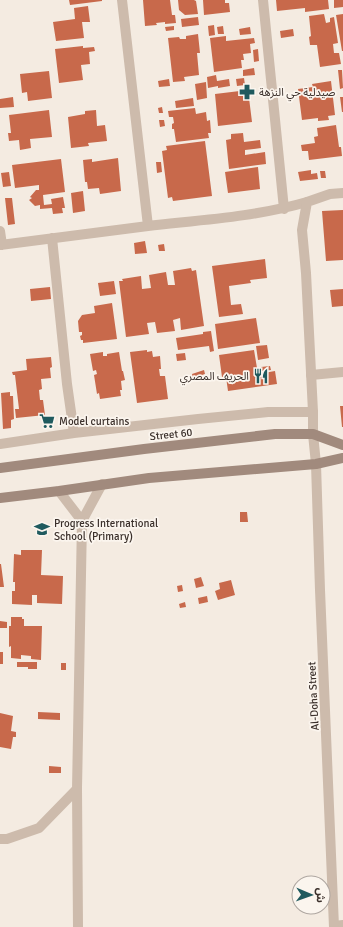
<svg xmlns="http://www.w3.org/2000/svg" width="343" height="927" font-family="Signika,'Noto Sans Arabic',sans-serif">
<rect width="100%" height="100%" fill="#f4ebe1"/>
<path fill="#c8694b" d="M69,0H102V1L70,5Z
M143,0H170L172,15H175L176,23L165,24V22L156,23L157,25L145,26Z
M178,0H194L196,1L198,14L185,15L179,10Z
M203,0H225V3H229L230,12L204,15Z
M276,0H328L329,9L305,12V8L277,11Z
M334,0H343V7L334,8Z
M88,6L90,22H82L84,38L56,41L53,22L75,19L74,8Z
M324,14L326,23L330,22V18L334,17L338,43L333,44L334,53H339L341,64L320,67L317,45H310L309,37L311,36L309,16Z
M343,14V51H342L336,15Z
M198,17L199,25L182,27L181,19Z
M214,25L215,35L209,36L208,26Z
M174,26V30L166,31L165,27Z
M223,26L224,34H218L217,27Z
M250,27L251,34L240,35L239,29Z
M293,29L294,36L281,38L280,31Z
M198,34L200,53H197L199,75L184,77L185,81L173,82L168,38L179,37L180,39H186V36Z
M226,36V41L254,38L255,43L250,44L251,53L243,54L244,60H241L242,68L214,72L210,38Z
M83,46V48L94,47L95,51L89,52L90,64L81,65L83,80L59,83L55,49Z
M258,49L259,61L254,62L253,50Z
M254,68L255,75L243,76V70Z
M338,70H342L343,88L340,89Z
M49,71L52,98L28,101L27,92L22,93L20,74Z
M216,75L217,81L229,79L230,86L218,88V86L208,88L207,77Z
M244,78L245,85L237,86L236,79Z
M169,79L170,86L159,87L158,81Z
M331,81L335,115L328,116L329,120L318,121V118L302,120L298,89L313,87L312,84Z
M206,82L207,98L197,100L195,84Z
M248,90L252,122L218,126L215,94Z
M13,97L14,107L0,108V99Z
M340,97H343V112H342Z
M193,98L194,106L176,108L175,101Z
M162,107L163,113H159L158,108Z
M195,108L196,114L206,112L207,121L210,120L211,133H208L209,138L176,142L174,129H172V124L174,123L173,117H169L168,111Z
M49,110L52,137L30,139L31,148L20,150L19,140L9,141L8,133H11L9,115Z
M96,110L97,126L105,125L107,141L88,143L89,146L71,148L68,117L85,114V111Z
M159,120H164L165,126L160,127Z
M336,125L339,147H341L342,156L309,160L308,151H302L301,145L315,143L314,137L318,136L317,128Z
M243,133L244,142L260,140L261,148L245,150V155L265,152L266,164L229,169L226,140L231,139V134Z
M205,141L212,196L173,201L172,197L168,198L162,151L167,150L166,146Z
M118,158L121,191L100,194L99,188L88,189L87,182H85L83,160L92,159V162Z
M61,159L65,192L43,195L44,205L52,204L51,199L63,197L65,208H62L63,213L53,214L52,208L40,209V205L35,206L29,200L32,198L30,197L36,190H39V185L15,188L12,165Z
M156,162H161L162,172L157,173Z
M258,167L260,189L228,193L225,172Z
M311,170V174L317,173L318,179L300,181L298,172Z
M320,171H325L326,178H321Z
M9,172L11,186L3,187L1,173Z
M83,191L85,211L73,213L71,193Z
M5,198H12L15,224L8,225Z
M343,210V260L326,261L322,211Z
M145,241L147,253L135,254L134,243Z
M164,244L165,251H159L158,245Z
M265,259L267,278L250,280L251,283L229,286L231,305L241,304L243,314L219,317L212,266Z
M191,268L192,271L196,270L204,326L181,330L180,318L173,320L175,331L157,333L155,322L147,323L149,334L126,337L119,281H123L122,279L141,276L142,289L151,288L149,275L166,272L168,285H175L173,271Z
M114,281L116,294L100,296L98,283Z
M50,287L51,299L31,301L30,289Z
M343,289V306L332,307L330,290Z
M112,303L117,339L83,343V340H81L80,336L82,335V332H79L78,321L82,315L95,313L94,306Z
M256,318L260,343L218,349L215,324Z
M211,331L214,351L210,352L209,346L178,350L176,338L203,334V332Z
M267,345L269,358L258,360L256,346Z
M147,350V352L152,351L153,357L160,356L161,369H159L160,376H165L168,399L137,403L130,352Z
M254,350L258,374L275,371L277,384L228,391L226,377H222L219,355Z
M103,352V356H107V354L119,352L122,371H123L125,380L121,381L122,390H120L121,396L100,399L99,393L97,394L94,375L97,374L96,370L93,371L90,354Z
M185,353L186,360L177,361L176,354Z
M51,357L52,367L50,368L51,378L41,379L42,389L39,390L40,400H43L45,415L16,418L15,409H19L15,375H13L12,372L27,370L26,359Z
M270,366L271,370L261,371V367Z
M204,370L205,374L193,378L192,374Z
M10,392V396H13L14,419L11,420V428L3,429L1,393Z
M340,406H343V427H342Z
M240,512H247L248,522H240Z
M21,550H42L41,575L63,576L62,604L37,603V595H32V605L12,604V591H15V582H13L14,554L21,555Z
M0,564H1L4,587H0Z
M201,577L204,586L196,588L194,579Z
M231,580L235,595L218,600L215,591L220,589L219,583Z
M182,585L183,591L178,592L177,586Z
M207,596L208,602L199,604L198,598Z
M185,602L186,607L180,608L179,604Z
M11,617H22V619H24V626H42L41,660L31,659V656L21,655V659L11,658V646L9,647V626H11Z
M0,621L7,622V628H0Z
M0,652H3V664H0Z
M17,662H37V669H28V667H17Z
M61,663H66V670H61Z
M38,712L60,713V720L38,719Z
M0,713L13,716L11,731L16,732V737H13L11,749L0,747Z
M49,766L61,767V773H49Z"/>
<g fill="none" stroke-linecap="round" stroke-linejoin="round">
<path stroke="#cdbbac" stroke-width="10" d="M122,0L148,226
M263,0L284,209
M0,231L2,245
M52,238L67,384L74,433
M0,245C49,239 98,232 148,226C201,220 255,217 307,202
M311,375L343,372
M0,444L74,433L198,419L268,412H313
M59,491L82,521
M0,839H7L39,828L77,789
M334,926L343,925
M78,927L77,789L82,521L102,484"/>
<path stroke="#cdbbac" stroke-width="10" d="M334,927L320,590L316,464L313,434V412L306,273L302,230L307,202L330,194L343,193"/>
<path stroke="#a18a7d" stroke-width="10" d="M0,468L144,449L275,434H313L343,445
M0,498L59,491L149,478L316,464L343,458"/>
</g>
<defs>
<symbol id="pharmacy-bare" viewBox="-9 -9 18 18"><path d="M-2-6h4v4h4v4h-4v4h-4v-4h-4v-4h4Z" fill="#1f5a5e" stroke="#fbf5ee" stroke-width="2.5" paint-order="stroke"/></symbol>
<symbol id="restaurant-bare" viewBox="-9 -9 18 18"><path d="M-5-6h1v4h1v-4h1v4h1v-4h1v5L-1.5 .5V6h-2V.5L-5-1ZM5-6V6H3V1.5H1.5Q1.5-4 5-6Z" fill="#1f5a5e" stroke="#fbf5ee" stroke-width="2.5" paint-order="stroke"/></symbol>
<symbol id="supermarket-bare" viewBox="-9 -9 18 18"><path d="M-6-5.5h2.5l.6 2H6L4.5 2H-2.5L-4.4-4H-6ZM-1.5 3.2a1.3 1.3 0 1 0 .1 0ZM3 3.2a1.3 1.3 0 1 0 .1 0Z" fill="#1f5a5e" stroke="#fbf5ee" stroke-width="2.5" paint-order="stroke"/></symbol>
<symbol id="school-bare" viewBox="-9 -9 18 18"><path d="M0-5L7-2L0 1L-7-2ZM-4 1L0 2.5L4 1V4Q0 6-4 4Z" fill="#1f5a5e" stroke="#fbf5ee" stroke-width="2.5" paint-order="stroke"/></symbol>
</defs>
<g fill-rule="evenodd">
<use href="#pharmacy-bare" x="236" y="81" width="22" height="22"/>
<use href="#restaurant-bare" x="250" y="365" width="22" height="22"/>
<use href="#supermarket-bare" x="36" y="410" width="22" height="22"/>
<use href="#school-bare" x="31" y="518" width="22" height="22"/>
</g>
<g text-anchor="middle" stroke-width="3.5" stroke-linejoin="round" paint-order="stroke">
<g font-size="11" fill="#3b302b" stroke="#fbf5ee" text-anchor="start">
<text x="259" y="96">صيدلية حي النزهة</text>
<text x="249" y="380" text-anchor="end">الحريف المصري</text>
<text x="59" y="425">Model curtains</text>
<text x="54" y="527">Progress International<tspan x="54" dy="13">School (Primary)</tspan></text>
</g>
<g font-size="11" fill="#3b302b" stroke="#fbf5ee">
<text transform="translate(171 434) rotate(-6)" y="4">Street 60</text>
<text transform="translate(313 696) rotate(-93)" y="4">Al-Doha Street</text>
</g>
</g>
<g transform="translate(311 895) rotate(92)"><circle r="19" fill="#fbf5ee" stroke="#aea6a0"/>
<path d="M0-3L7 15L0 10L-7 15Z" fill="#1f5a5e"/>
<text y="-6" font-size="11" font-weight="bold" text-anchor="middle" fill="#3b302b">ش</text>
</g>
</svg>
